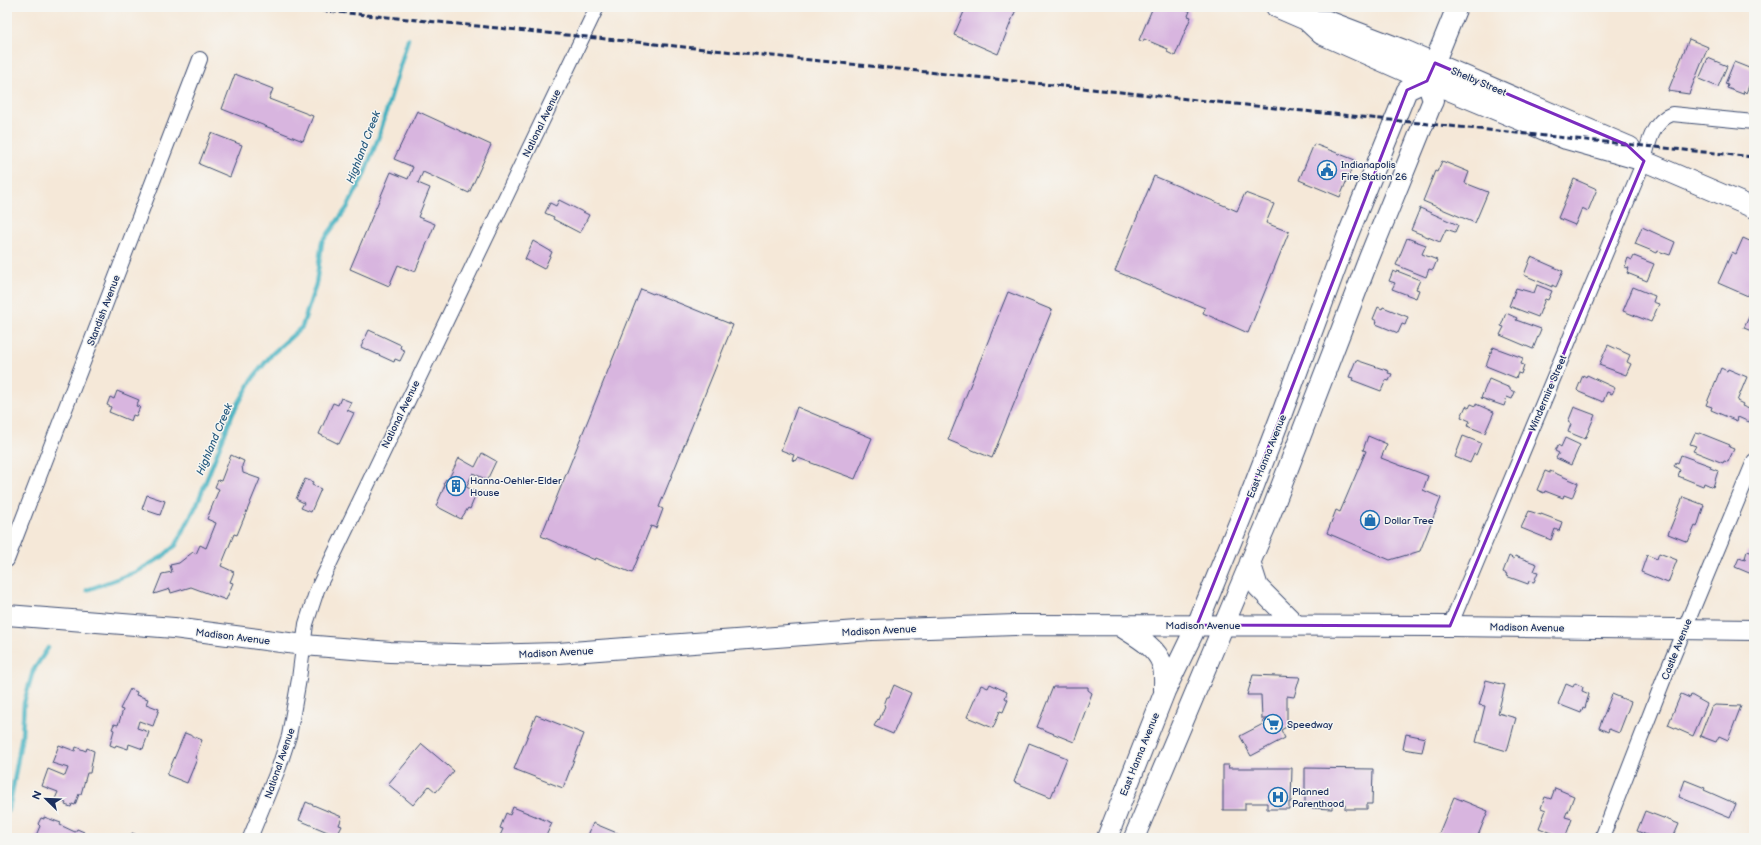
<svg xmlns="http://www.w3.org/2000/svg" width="1761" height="845" font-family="'Balsamiq Sans',sans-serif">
<rect width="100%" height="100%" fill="#f6f6f2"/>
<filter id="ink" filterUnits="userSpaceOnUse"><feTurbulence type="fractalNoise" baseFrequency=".025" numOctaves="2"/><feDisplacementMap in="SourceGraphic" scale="8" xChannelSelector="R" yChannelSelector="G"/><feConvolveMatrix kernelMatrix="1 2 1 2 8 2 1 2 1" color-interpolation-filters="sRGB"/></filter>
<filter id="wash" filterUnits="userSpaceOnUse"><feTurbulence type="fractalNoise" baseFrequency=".012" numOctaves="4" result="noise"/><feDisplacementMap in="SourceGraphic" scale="16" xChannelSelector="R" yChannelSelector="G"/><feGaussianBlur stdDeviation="0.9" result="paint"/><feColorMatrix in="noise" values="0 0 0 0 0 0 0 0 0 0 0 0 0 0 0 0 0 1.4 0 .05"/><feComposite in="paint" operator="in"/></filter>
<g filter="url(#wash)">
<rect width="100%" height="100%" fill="#f5e8d8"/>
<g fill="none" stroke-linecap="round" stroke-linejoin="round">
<path stroke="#45b2c1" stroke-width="4.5" d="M87,590L136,572L162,557L176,545L197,504L232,415L253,378L272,354L302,327L316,284L322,242L347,208L363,177L379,136L408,39
M7,811L10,804L22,735L24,703L33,671L48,648"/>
</g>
<g id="blocks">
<path fill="#d8b5df" d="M966,7H1017L998,54L954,35Z
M1153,7H1179L1190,11L1188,16L1191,17L1175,56L1167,52L1168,49L1144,39L1143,42L1139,40Z
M1689,39L1708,47L1689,94L1668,91Z
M1708,58L1727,66L1718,87L1699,79Z
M1734,62L1754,70V74L1746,93L1744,91L1743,94L1727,88L1728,85L1725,84Z
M235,74L273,89L269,99L313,116L303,141L222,109Z
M417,111L491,145L469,193L423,172L418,183L430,188L418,217L435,224L415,272L398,265L389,286L350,269L391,172L408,179L413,167L394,159Z
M211,133L242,145L230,177L199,164Z
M1314,144L1355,160L1340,197L1299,180Z
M1442,161L1469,172L1465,183L1488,192L1475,223L1423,201L1435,171L1437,172Z
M1154,176L1237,211L1245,193L1274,204L1266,223L1289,232L1248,333L1203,313L1205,308L1115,271Z
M1574,179L1597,189L1588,211L1582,208L1575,225L1558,218Z
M559,200L589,215L580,233L553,219L554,217L545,213L550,203L556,206Z
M1420,208L1458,225L1455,232L1446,229L1440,242L1411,230Z
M1642,227L1675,242L1670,255L1658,251L1657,253L1635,244Z
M1407,238L1426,245L1422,254L1437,260L1433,270L1429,269L1426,277L1396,265Z
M1743,238L1754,243V282L1748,296L1718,283L1732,252L1736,254Z
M533,241L552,252L544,269L525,259Z
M1634,256L1654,264L1647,281L1627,273L1629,268L1625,267L1628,258L1632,260Z
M1531,257L1563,271L1556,287L1552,285V287L1524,275Z
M1393,271L1396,273L1397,271L1420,280L1416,289L1419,290L1416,298L1392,289L1395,283L1389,281Z
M1537,285L1552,291L1548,300L1545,299L1538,317L1509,306L1516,288L1534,293Z
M1633,287L1655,296L1653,302L1659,304L1651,322L1623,311Z
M641,289L653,294L654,293L733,325L659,507L663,509L656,528L651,526L632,573L596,558L595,560L541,536Z
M1008,292L1052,310L992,458L948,440Z
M1754,306V332L1744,328Z
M1378,307L1382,309L1383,307L1408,317L1405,325L1402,324L1398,333L1376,324L1377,321L1373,319Z
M1506,313L1517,318L1516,320L1541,329L1533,349L1500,335L1504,327L1501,326Z
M369,330L401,345L400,348L405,351L400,361L395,359L394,362L361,347Z
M1608,345L1630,355L1627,362L1631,364L1626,375L1599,365Z
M1493,347L1523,358L1521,364L1524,365L1521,374L1518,373L1516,378L1486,366Z
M1356,360L1389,371L1388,373L1392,374L1389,381L1386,380L1381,391L1352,380L1353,378L1349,377Z
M1721,368L1727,371L1728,369L1747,377L1737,401L1743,404L1742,406L1754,411L1749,422L1738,417L1737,421L1711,410L1712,407L1706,405Z
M1583,375L1586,377L1587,375L1615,388L1612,394L1607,392L1603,402L1579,392L1577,390Z
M1489,379L1510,388V390L1515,392L1512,399L1507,397L1504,406L1481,398Z
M117,391L139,400L136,406L140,407L136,416L133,415L131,421L109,412L111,407L107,405L110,397L114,399Z
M341,398L351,402L347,410L354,413L339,444L319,434L333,403L338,405Z
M1471,404L1476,406V404L1494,412L1485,433L1467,426L1470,421L1461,417L1466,406L1469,408Z
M797,407L872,438L855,479L798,458L796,461L792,460L794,455L781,450Z
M1574,407L1595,415L1585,439L1568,432L1571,424L1568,422Z
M1695,433L1699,434L1700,433L1730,445L1729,447L1734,449L1728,462L1724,461L1723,463L1693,451L1696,446L1690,444Z
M1368,436L1387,444L1381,458L1428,476L1423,490L1441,498L1420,551L1390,560L1327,533L1336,510L1340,512L1366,451L1363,450Z
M1463,436L1481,443L1476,455L1474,454L1470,463L1455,457Z
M1565,438L1580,445L1571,465L1556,458L1559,453L1555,451L1558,445L1561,447Z
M482,453L496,461L487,480L473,473L466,487L477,492L470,509L468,508L461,519L436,506L445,485L443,484L446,479L448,480L459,458L475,467Z
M231,455L244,461L242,466L243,473L260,479L237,535L234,534L221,566L234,572L230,582L233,583L226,600L191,587L171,593L170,589L154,594L162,574L172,572L170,565L179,563L193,552L196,554L200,545L206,548L216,523L207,519L219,489L215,487L218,480L221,481Z
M1681,455L1711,466L1710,468L1718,471L1713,487L1704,483L1703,486L1678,476L1680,470L1674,466L1676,462L1678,463Z
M1545,471L1550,473V471L1578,483L1572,498L1564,495L1563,498L1545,491L1544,493L1537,490Z
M305,479L313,482L312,485L321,489L311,512L301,508L304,503L296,499Z
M147,495L165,501L160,515L142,509Z
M1683,497L1704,505L1697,527L1695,526L1688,542L1668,534Z
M1529,511L1541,515V514L1562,522L1559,531L1555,529L1551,540L1521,528Z
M1747,551L1754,553V575L1735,567L1739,558L1745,560L1746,558H1745Z
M1659,553L1677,560L1668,583L1641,572L1647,555L1657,559Z
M1509,556L1514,559L1515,556L1537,564L1534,571L1538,572L1534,582L1529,581L1528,584L1506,576L1507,574L1503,572Z
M1253,675L1300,677L1294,697L1287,696V719L1290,725L1281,730L1285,738L1251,756L1240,736L1263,724L1262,722L1268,719H1262L1261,695H1247Z
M1486,680L1505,685L1498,713L1516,718L1507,751L1476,742L1485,706L1479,705Z
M1575,683L1583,687L1582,691L1589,694L1585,708L1583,707L1581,713L1558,704L1566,684L1573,687Z
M990,684L1007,692L1005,698L1008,700L1003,712L1000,711L993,728L967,717L981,685L988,688Z
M894,685L911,693L893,734L874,726L878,719L879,720L885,706L884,705L887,697H889Z
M1053,687H1088V690L1092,693L1074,742L1037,727Z
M130,689L137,692L136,695L148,699L146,704L159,709L153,726L139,721L137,728L149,732L143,749L129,744L128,749L116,745L115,747L110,745L114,730L112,729L114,724L118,725L123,710L120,709Z
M1612,694L1631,702L1619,733L1609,729L1608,732L1599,728Z
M1681,694L1690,698L1691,695L1707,704L1693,736L1668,725Z
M1715,705L1741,706L1728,740L1719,736L1716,742L1700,736L1711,708Z
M536,715L584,734L563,788L514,769Z
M185,733L202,740L195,758L197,759L187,783L167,775Z
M1406,734L1425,738L1422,752L1403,749Z
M1029,743L1067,758L1051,797L1014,782Z
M422,744L454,771L436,792L429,786L413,805L388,784Z
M59,745L75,751L76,747L86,751L87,748L94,751L90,773H87L81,794H79L75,805L72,804L71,807L65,805L66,803L55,799L58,792L42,786L48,769L65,776L68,768L52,763Z
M1223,765H1229L1228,768H1292L1291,802H1289V809H1267V803H1245V810H1223Z
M1305,768L1373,769L1372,804H1367V809H1345V804H1332V809L1311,808V804L1305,803Z
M1685,780L1705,788L1704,790L1736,804L1730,818L1679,797Z
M1555,788L1574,796L1568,812H1567L1565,817L1572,819L1565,838L1539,828L1546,810L1541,808L1545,797L1551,799Z
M1454,797L1488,811L1477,838H1437Z
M306,802L342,817L339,825L342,826L337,836L299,820Z
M513,807L552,823L545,838H499L503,829L500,828L506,813L510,815Z
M1645,811L1679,824L1673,838H1654L1637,831Z
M44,817L61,823L60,825L75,832L77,829L84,832L83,835L91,838H35L40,826L38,824L41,818L44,819Z
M593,823L629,838H587Z
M132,833L145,838H130Z"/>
</g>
</g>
<g filter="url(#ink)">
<use href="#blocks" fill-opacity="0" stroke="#3c4b70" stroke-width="1"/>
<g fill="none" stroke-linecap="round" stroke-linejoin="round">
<defs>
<path id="minor" d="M7,560L200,59
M1450,626L1644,161C1648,143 1653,121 1672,114L1754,122
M250,838L279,767L289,736L299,679L306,624L317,590L597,7
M1602,838L1665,676L1754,461"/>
<path id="secondary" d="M1276,7L1306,20L1328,21L1404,50L1630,147
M1306,20L1321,34L1427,81L1566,139L1644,161L1754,208
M1250,562L1258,587L1297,626
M7,615L174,628L304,645L390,652L486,655L558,653L871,630L1015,625L1450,626L1754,630
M1120,626C1135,636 1156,646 1162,664C1165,672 1164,681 1164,690
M1107,838L1165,691L1197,625L1252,491L1282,413L1347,237L1407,90L1427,81
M1134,838L1269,518L1369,258L1431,105L1433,101L1427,81L1457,7"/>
</defs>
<use href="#minor" stroke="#3c4b70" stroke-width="16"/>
<use href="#secondary" stroke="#3c4b70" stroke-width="22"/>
<use href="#minor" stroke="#fff" stroke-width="14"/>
<use href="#secondary" stroke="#fff" stroke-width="20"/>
<path stroke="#1b2f5e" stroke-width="3" stroke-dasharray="6 3" stroke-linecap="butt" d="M286,7C776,55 1265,108 1754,157"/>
</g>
</g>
<path fill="none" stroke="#7b2cbf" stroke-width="3" stroke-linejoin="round" d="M1435,63L1627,145L1644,161L1450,626L1197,625L1282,413L1407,90L1427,81Z"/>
<defs>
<symbol id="civic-ring" viewBox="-11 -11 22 22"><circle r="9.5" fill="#f6f6f2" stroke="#1f6fb2" stroke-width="1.5"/><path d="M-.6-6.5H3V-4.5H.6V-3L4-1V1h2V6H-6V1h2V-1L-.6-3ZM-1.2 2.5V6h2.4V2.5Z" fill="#1f6fb2"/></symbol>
<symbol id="building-ring" viewBox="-11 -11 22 22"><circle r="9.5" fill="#f6f6f2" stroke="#1f6fb2" stroke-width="1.5"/><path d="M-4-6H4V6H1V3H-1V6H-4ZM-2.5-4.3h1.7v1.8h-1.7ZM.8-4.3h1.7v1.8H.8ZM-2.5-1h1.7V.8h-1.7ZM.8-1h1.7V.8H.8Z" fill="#1f6fb2"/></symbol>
<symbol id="shop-ring" viewBox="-11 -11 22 22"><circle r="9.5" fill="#f6f6f2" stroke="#1f6fb2" stroke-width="1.5"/><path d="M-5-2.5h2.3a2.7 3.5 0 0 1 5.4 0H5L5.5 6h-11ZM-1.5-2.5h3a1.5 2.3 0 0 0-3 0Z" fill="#1f6fb2"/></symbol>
<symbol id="supermarket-ring" viewBox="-11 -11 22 22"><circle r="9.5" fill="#f6f6f2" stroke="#1f6fb2" stroke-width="1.5"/><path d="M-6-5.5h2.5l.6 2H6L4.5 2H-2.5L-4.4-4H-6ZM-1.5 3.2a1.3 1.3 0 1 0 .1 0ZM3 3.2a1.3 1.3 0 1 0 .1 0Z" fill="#1f6fb2"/></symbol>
<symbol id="hospital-ring" viewBox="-11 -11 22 22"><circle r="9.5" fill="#f6f6f2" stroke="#1f6fb2" stroke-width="1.5"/><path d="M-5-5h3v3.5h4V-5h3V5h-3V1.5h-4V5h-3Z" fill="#1f6fb2"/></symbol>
</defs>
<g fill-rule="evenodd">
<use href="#civic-ring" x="1316" y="159" width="22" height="22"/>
<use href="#building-ring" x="445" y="475" width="22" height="22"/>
<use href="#shop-ring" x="1359" y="509" width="22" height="22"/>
<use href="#supermarket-ring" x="1262" y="713" width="22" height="22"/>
<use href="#hospital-ring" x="1267" y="786" width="22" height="22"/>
</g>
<g text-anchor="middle" stroke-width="3" stroke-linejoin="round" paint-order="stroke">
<g font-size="10" fill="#1b2f5e" stroke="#f6f6f2">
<text transform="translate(1479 81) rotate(23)" y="4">Shelby Street</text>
<text transform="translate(541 123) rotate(-64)" y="4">National Avenue</text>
<text transform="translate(103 310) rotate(-69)" y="4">Standish Avenue</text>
<text transform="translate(1547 393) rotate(-67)" y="4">Windermire Street</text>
<text transform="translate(400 414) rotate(-64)" y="4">National Avenue</text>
<text transform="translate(1266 456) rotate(-68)" y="4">East Hanna Avenue</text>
<text x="1203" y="629">Madison Avenue</text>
<text transform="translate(1527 627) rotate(1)" y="4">Madison Avenue</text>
<text transform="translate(879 630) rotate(-3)" y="4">Madison Avenue</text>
<text transform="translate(233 636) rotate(7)" y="4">Madison Avenue</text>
<text transform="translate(1676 649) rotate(-68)" y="4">Castle Avenue</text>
<text transform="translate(556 652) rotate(-3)" y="4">Madison Avenue</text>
<text transform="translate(1139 754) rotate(-68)" y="4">East Hanna Avenue</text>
<text transform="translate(279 763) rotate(-71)" y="4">National Avenue</text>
</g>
<g font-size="10" fill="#1b2f5e" stroke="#f6f6f2" text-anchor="start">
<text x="1341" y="168">Indianapolis<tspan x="1341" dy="12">Fire Station 26</tspan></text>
<text x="470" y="484">Hanna-Oehler-Elder<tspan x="470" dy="12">House</tspan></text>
<text x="1384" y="524">Dollar Tree</text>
<text x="1287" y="728">Speedway</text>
<text x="1292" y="795">Planned<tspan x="1292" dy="12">Parenthood</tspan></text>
</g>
<g font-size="11" font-style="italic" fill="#2a5d81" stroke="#f6f6f2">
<text transform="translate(363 147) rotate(-69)" y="4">Highland Creek</text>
<text transform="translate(214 439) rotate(-67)" y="4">Highland Creek</text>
</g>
</g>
<rect width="1761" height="845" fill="none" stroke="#f6f6f2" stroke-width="24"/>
<g transform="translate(46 799) rotate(293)" stroke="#f6f6f2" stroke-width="3" paint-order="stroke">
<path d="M0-3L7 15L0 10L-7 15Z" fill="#1b2f5e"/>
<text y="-6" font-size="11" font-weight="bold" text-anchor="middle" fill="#1b2f5e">N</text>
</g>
</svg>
